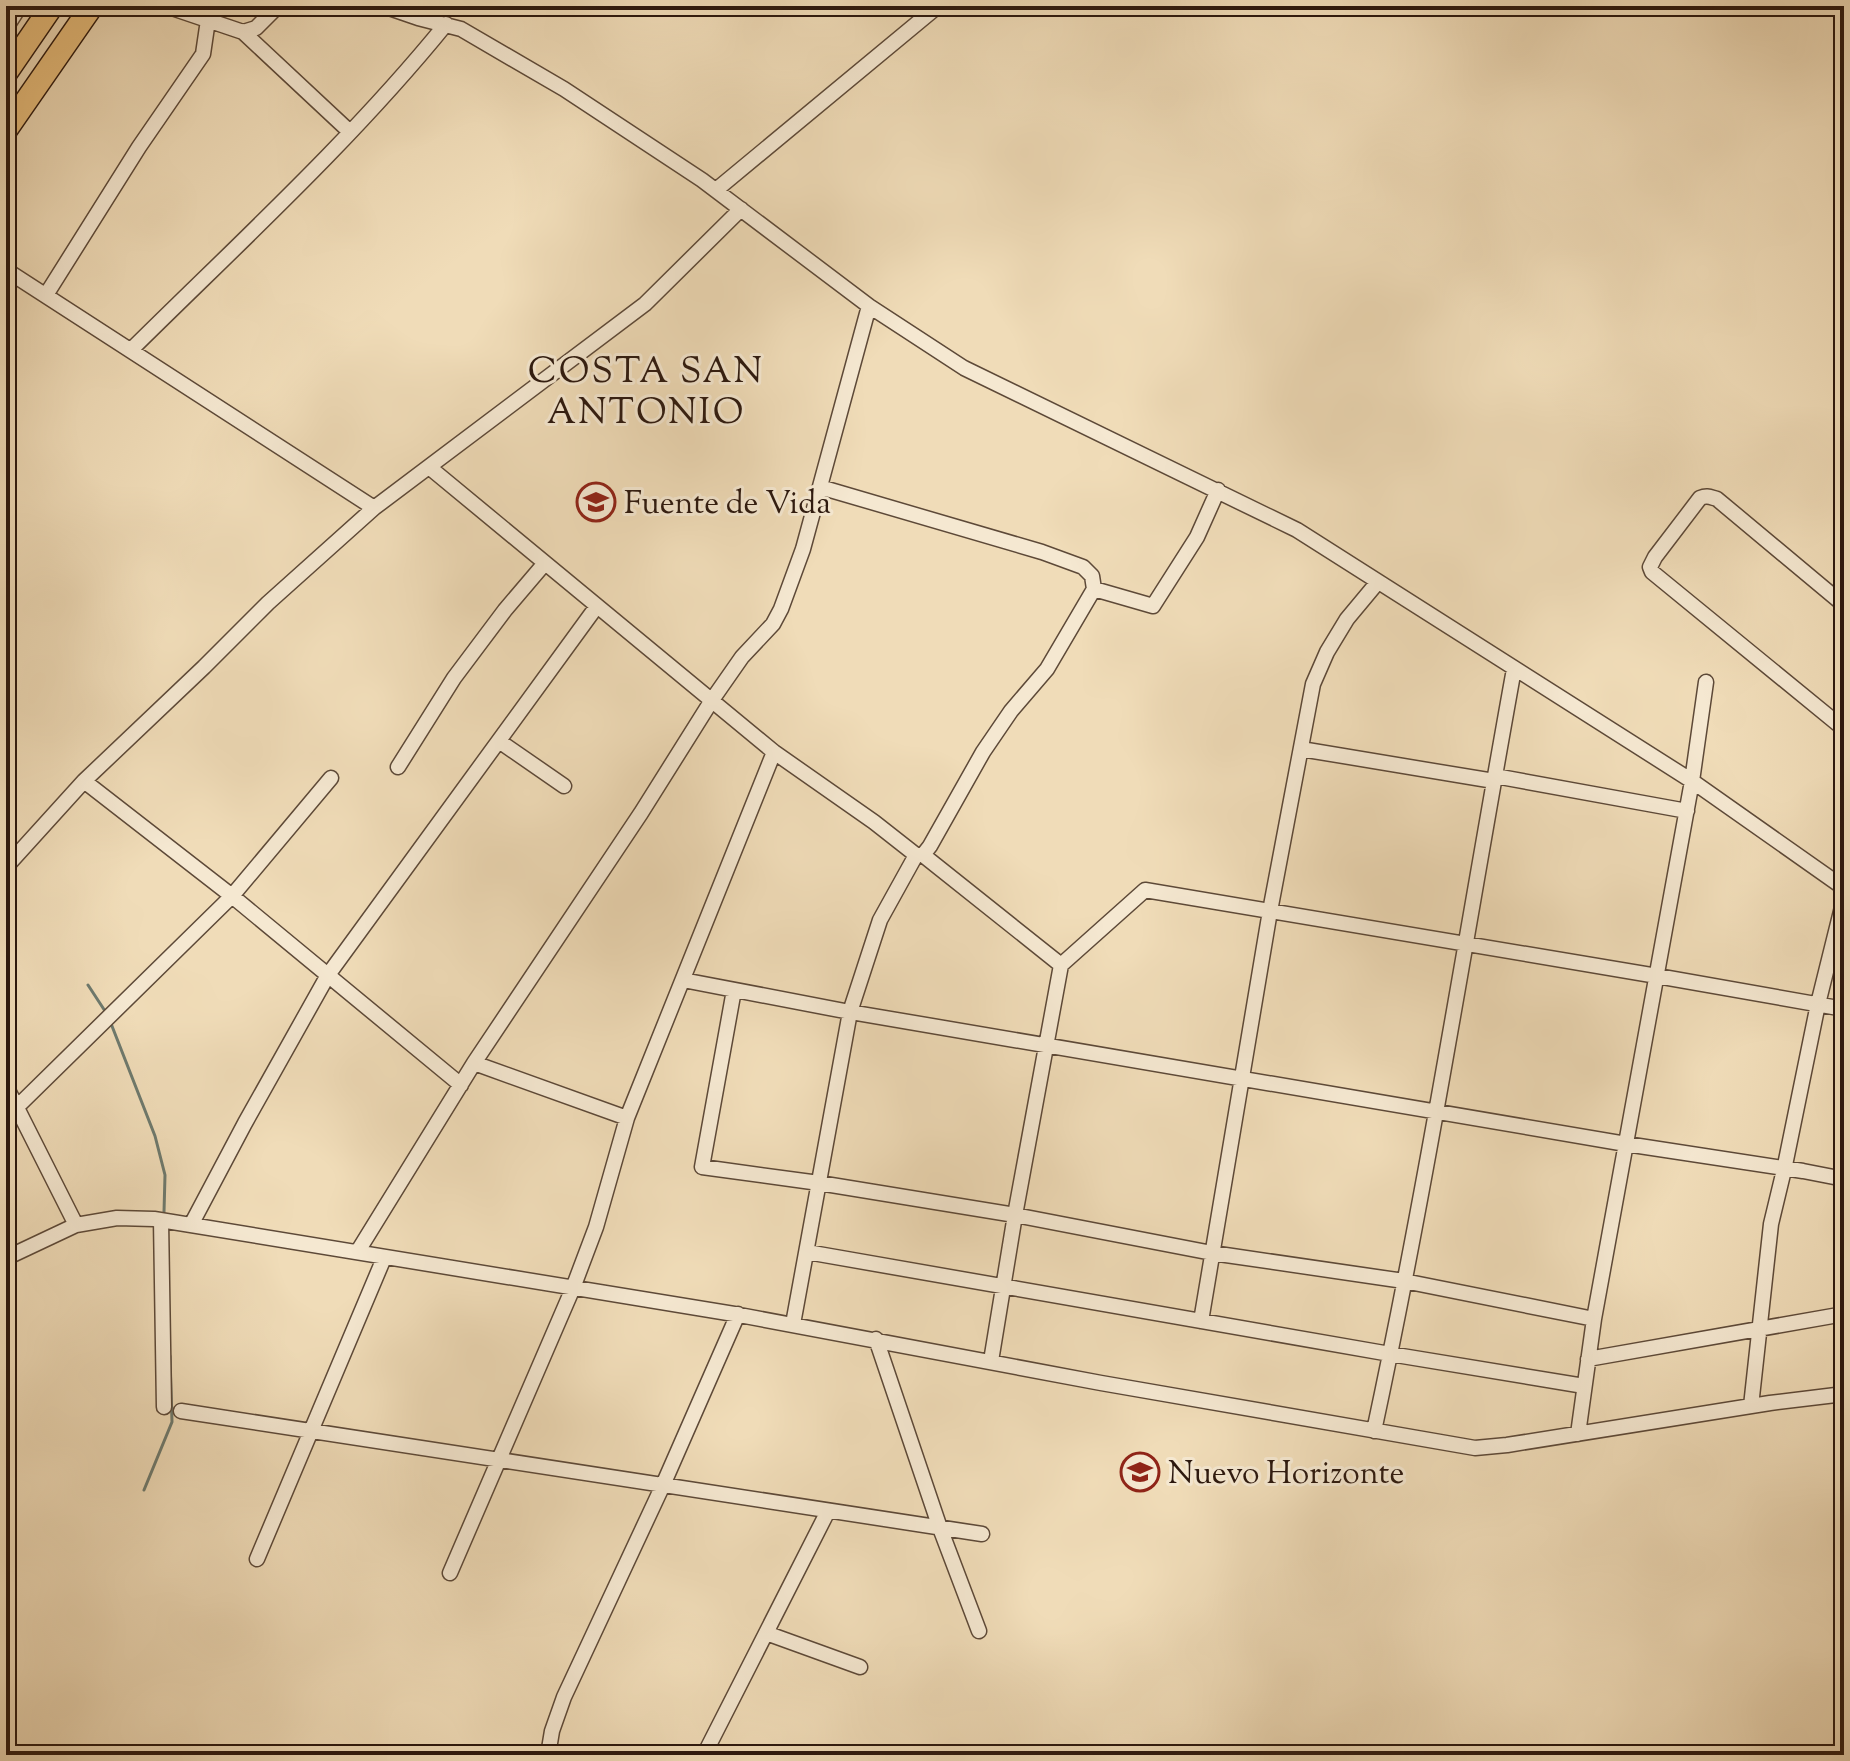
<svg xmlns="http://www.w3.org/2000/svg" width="1850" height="1761" font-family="'Sorts Mill Goudy',serif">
<rect width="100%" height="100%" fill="#f0dcb8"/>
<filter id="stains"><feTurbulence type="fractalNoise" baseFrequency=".0025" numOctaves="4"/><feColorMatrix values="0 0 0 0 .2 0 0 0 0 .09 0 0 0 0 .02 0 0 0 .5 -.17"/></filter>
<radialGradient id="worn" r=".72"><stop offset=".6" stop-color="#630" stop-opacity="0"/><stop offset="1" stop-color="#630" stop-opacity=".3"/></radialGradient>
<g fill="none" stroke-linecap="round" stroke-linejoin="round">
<path stroke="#6e7a6e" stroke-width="3" d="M88,985L105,1011
M110,1021L155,1136L165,1175L164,1212
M144,1490L172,1422L170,1356"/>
<defs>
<path id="minor" d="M166,6L243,32L350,132
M383,6L418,18L461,29L564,89L702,180L869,306L964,368L1297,530L1692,781L1844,888
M6,28L20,6
M243,32L256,28L278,6
M716,190L938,6
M6,270L374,508
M46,295L139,147L203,54L208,20
M131,350C238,244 351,141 446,24
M429,467L774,752L874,822L916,855H923L930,846L983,752L1011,711L1047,669L1094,589L1153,606L1197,537L1218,490
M820,487L1042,552L1083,567L1092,576L1094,589
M1844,605L1717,499C1710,497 1707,495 1700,498L1655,557L1650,567L1652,572L1844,729
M499,741L564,786
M1301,749L1494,781
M398,767L454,678L505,610L545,563
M1495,776L1687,811
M84,781L232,896L461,1085
M923,855L1061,965
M6,867L84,781L204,667L268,603L374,508L645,304L741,209
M683,980L850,1012L1626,1144L1803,1171L1844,1179
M734,990L702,1167L819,1183L1015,1215L1212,1253L1404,1281L1594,1319
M474,1063L627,1118L774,752
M6,1086L76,1225
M17,1107L232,896L331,778
M161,1220L164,1407
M191,1225L245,1123L328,975L597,606
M358,1251L474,1063L641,813L712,700L742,657L773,624L781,609L803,549L869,306
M807,1252L1390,1354L1584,1386
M6,1258L76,1225L117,1218L154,1219L734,1314L1101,1383L1475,1448L1507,1445L1770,1403L1844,1394
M1201,1321L1270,911L1313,684L1327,652L1347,619L1377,583
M793,1324L850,1012L880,920L916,855
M876,1339L940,1528L979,1631
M1588,1359L1844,1314
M991,1361L1015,1215L1061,965L1145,890L1657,976L1844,1009
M1751,1406L1771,1224L1784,1170L1818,1004L1844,899
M181,1411L982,1534
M1374,1431C1428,1179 1468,923 1514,669
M1578,1434L1594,1319L1692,781L1706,682
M257,1559L384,1258
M450,1573L573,1288L596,1227L627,1118
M766,1633L860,1667
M548,1755L552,1731L564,1697L663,1485L738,1314
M704,1755L828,1511"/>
<path id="highway" d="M6,73L52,6
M6,130L92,6"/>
</defs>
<use href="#minor" stroke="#5d4938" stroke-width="17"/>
<use href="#highway" stroke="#2c180e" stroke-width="25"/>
<use href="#minor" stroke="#f5e8d1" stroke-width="14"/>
<use href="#highway" stroke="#e8be7c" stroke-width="22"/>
</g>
<defs>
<symbol id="school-ring" viewBox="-11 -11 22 22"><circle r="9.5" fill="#f5e8d1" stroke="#8f2418" stroke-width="1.5"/><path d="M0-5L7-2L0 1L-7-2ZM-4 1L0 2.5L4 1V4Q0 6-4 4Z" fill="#8f2418"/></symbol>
</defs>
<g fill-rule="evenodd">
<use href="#school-ring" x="574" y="480" width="44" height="44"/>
<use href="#school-ring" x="1118" y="1450" width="44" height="44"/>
</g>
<g text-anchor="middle" stroke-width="6" stroke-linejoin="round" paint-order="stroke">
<g font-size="32" fill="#2c180e" stroke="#f5e8d1" text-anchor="start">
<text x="624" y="513">Fuente de Vida</text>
<text x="1168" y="1483">Nuevo Horizonte</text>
</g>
<g font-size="36" letter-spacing="2" fill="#2c180e" stroke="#f5e8d1">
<text x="646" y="382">COSTA SAN<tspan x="646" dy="41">ANTONIO</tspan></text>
</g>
</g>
<rect width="1850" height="1761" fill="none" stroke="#f0dcb8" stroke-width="32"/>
<rect x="8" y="8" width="1834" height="1745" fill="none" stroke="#2c180e" stroke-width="4"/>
<rect x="16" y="16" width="1818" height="1729" fill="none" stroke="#2c180e" stroke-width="2"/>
<rect width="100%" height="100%" filter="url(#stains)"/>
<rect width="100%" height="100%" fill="url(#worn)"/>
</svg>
